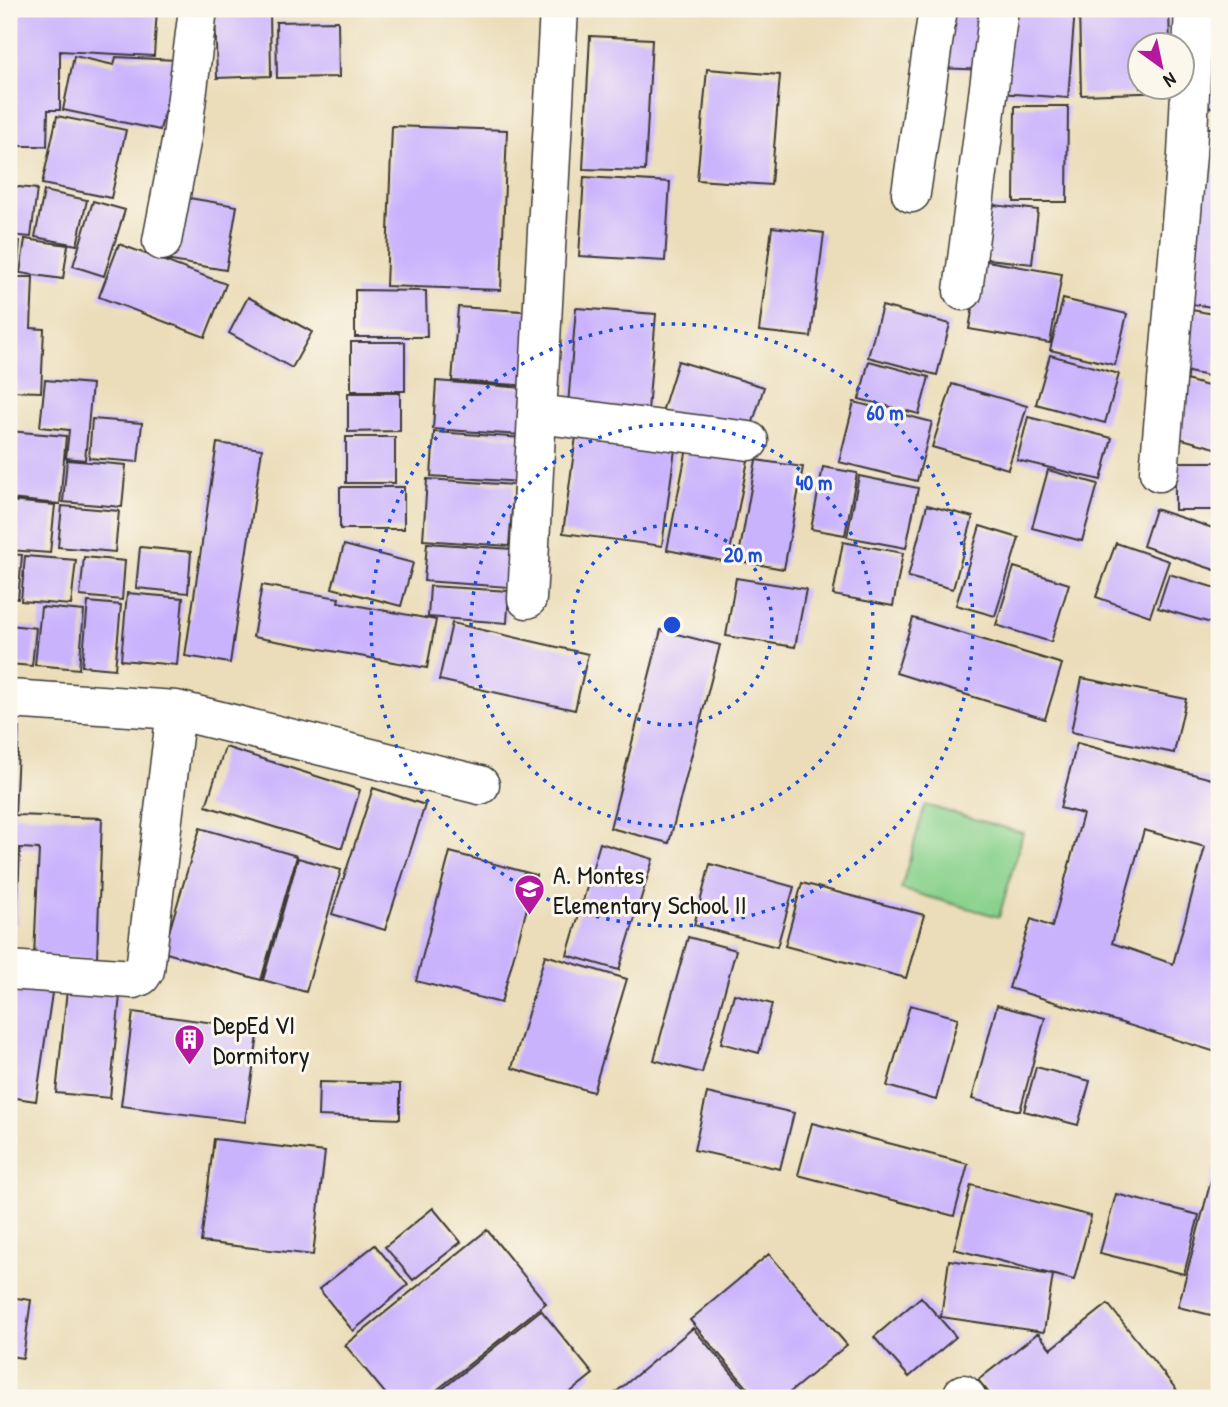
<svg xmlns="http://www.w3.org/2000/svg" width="1228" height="1407" font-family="'Patrick Hand',sans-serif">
<rect width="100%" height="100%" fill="#fbf7ec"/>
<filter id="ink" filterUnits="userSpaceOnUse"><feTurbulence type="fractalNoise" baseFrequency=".0143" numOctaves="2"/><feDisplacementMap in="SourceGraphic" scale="14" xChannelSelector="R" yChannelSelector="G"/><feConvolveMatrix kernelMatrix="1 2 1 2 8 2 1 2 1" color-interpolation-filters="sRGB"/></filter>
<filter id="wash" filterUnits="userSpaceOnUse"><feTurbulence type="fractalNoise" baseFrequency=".00686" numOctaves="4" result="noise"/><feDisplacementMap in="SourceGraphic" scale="28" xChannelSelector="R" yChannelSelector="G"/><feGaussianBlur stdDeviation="1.57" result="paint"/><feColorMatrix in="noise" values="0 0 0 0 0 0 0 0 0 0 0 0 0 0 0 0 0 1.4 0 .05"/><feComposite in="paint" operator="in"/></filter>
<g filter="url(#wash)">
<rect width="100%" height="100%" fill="#ebddb9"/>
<path fill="#89d18c" stroke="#527654" stroke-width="2" d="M925,805L1023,833L999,917L901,889Z"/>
<g id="blocks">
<path fill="#cab3fd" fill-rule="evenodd" d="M9,9H157L154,56L60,51V110H48L47,146H9Z
M215,9H270L271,76L217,78Z
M942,9H991L988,70L939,68Z
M1007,9H1075L1068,98L1000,93Z
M1079,9H1169L1170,46H1140V88H1171V92L1081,95Z
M1205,9H1219V108L1196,106Z
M338,21L339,77L277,78L276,22Z
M590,36L652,39L645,171L583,169Z
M74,56L114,65L116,57L177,60L160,130L63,110Z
M707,69L780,75L771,185L697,180Z
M1015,106H1068L1067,202H1014Z
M57,116L126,130L111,198L42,184Z
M392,126L507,130L501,290L386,286Z
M1199,127L1219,129V308L1178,302Z
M584,177L670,182L665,261L579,256Z
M9,186L37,189L31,237L9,235Z
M44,191L87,200L77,245L35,237Z
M177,196L237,206L226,270L165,260Z
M93,201L125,210L104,276L73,266Z
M976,203L1038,210L1032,264L971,257Z
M772,227L824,233L811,337L759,331Z
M9,239L20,241L17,275L9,274Z
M25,239L68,245L63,279L20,273Z
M119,244L226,284L205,337L99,297Z
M981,260L1062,274L1050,343L969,329Z
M9,277H33L31,328L44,329L41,392L9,391Z
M355,290L426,291L427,337H355Z
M248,297L312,332L292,368L229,333Z
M1063,299L1127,314L1115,365L1050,350Z
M882,306L950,324L937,375L868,357Z
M458,307L538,312L532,386L452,381Z
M576,308L656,314L648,411L568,405Z
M1181,308L1219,315V347L1213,377L1169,368Z
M351,342H405V391H351Z
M1050,355L1119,374L1105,423L1036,404Z
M678,361L764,387L748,438L662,412Z
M869,361L929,377L919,414L859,399Z
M45,380L92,384L85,460L66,458L69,430L40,427Z
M1186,380L1219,389V449L1171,436Z
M436,381L525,388L522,435L433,429Z
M952,384L1027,406L1008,469L932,447Z
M348,393H400V431L348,432Z
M854,402L932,422L917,481L839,462Z
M1028,417L1112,438L1101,480L1017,460Z
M92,419L142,423L138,462L89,458Z
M9,431L66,436L60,504L9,499Z
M434,432L524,438L521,482L431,476Z
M576,436L675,449L662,546L563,533Z
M346,437H395V483H346Z
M217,443L262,449L230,663L185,656Z
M688,443L749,455L728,562L667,550Z
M67,460L126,465L122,507L63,502Z
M756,460L803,467L784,569L738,561Z
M1175,462H1219V510H1175Z
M823,467L857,473L845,535L811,529Z
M1048,470L1098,484L1082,541L1032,528Z
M859,476L918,488L906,548L847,537Z
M427,479L514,485L509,546L423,540Z
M340,487H404V529H340Z
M9,501L55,505L50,553L9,550Z
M927,505L973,517L953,589L908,577Z
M62,506L119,511L115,552L58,547Z
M1155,509L1219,530L1218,571L1143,546Z
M980,526L1019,538L995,616L956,605Z
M843,542L903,553L893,606L833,595Z
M427,543L512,549L509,587L424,581Z
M1116,543L1169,561L1150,616L1096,597Z
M344,545L413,563L401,606L332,588Z
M140,547L191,552L188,593L136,588Z
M9,554L22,555L18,599L9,598Z
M25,556L76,560L71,605L21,601Z
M84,557L125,561L122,600L80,596Z
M1014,567L1069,584L1051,642L996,625Z
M1169,574L1219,589V620L1218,625L1158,608Z
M736,578L806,589L795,647L726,636Z
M262,585L339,598L338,602L436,620L427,668L253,637Z
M430,586L509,591L507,623L428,617Z
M127,593L183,598L177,665L121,660Z
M88,602L121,605L115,669L82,666Z
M41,607L84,611L79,669L35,665Z
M913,618L1062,664L1045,719L896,673Z
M452,623L588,654L575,710L439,680Z
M9,625L36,628L32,666L9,664Z
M661,630L720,645L669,843L610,828Z
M1082,678L1186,699L1174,753L1071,732Z
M9,728H19L15,815L102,818L97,958L34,956L39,849L20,848L17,924H9Z
M1077,743L1219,781V1053L1009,988L1031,919L1052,927L1083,814L1060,808ZM1144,830L1205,847L1173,964L1112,943Z
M225,747L360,790L342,848L206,806Z
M373,788L425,805L385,930L332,914Z
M200,828L297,856L261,980L163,952Z
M600,843L653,859L619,970L567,955Z
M450,852L536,875L501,1003L416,981Z
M298,858L341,870L306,992L263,980Z
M710,864L794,887L777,947L694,925Z
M802,883L924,915L906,978L785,946Z
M688,937L736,950L702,1073L654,1060Z
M545,955L627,979L593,1092L512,1068Z
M9,987L52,993L36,1101L9,1097Z
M67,990L120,995L110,1098L56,1093Z
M734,994L772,1004L759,1053L721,1043Z
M910,1005L958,1018L936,1100L887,1086Z
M997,1005L1045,1018L1020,1111L972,1099Z
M133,1012L259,1029L245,1122L121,1106Z
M1036,1067L1090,1081L1078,1125L1024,1111Z
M319,1082L400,1084V1119L318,1116Z
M707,1093L794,1113L780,1169L694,1150Z
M812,1123L968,1164L954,1216L798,1175Z
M214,1139L325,1152L313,1255L201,1242Z
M1218,1153H1219V1317L1178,1307Z
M971,1185L1091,1216L1074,1280L954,1249Z
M1116,1194L1199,1215L1184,1274L1100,1253Z
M433,1208L461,1242L413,1280L385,1247Z
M487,1230L546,1303L427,1398H389L345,1345Z
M375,1245L408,1285L353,1331L319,1289Z
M769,1254L847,1345L783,1398H756L690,1320Z
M949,1260L1053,1275L1044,1332L941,1317Z
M9,1297L31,1300L23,1358L9,1356Z
M921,1297L956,1337L909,1377L874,1337Z
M1108,1304L1183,1398H993L978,1380L1038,1333L1051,1349Z
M541,1310L593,1374L563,1398H431Z
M693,1328L753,1398H609Z"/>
</g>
</g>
<g filter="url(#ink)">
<use href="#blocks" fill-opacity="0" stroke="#3b3934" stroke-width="2"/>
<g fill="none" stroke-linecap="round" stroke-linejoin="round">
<defs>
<path id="minor" d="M911,193L938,9
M162,241L182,137L198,9
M963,291L999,9
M538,414L749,441
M1159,472L1187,155L1194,9
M527,599L559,9
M9,699L176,710L480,785
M9,970L133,979L141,976L145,970L176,710
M963,1394L967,1398"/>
</defs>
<use href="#minor" stroke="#3b3934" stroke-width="41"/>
<use href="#minor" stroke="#fff" stroke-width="38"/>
</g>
</g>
<g fill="none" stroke="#1d4ed8" stroke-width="3.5" stroke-dasharray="3.5 7">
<circle cx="672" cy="625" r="100"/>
<circle cx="672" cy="625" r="201"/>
<circle cx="672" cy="625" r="301"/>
</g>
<defs>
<symbol id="school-pin" viewBox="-11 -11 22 30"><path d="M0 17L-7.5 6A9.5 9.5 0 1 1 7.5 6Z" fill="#b5179e" stroke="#fbf7ec"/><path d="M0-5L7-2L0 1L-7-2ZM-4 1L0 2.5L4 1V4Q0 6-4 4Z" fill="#fff"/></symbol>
<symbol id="building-pin" viewBox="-11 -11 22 30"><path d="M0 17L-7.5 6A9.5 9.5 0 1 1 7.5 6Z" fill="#b5179e" stroke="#fbf7ec"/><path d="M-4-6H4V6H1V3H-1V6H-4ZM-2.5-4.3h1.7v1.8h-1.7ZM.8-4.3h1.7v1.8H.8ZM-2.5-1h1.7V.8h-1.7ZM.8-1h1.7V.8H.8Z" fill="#fff"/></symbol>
</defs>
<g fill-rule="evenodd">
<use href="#school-pin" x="512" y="872" width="35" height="47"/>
<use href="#building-pin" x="172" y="1022" width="35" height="47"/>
</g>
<g text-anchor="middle" stroke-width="6" stroke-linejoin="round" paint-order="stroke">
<g font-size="26" fill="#1c1c1c" stroke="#fbf7ec" text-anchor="start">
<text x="553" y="884">A. Montes<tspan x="553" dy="30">Elementary School II</tspan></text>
<text x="213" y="1034">DepEd VI<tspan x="213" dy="30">Dormitory</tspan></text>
</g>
</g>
<circle cx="672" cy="625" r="10" fill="#1d4ed8" stroke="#fbf7ec" stroke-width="3.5"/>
<g font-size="21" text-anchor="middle" font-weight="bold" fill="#1d4ed8" stroke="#fbf7ec" stroke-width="6" stroke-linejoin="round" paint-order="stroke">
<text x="885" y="420">60 m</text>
<text x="814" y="490">40 m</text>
<text x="743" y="562">20 m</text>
</g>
<rect width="1228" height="1407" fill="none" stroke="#fbf7ec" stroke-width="35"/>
<g transform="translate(1161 66) rotate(147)"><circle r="33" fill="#fbf7ec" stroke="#a29f99" stroke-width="2"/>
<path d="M0-5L12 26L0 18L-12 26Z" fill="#b5179e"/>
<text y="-10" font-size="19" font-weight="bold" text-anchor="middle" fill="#1c1c1c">N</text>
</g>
</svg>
